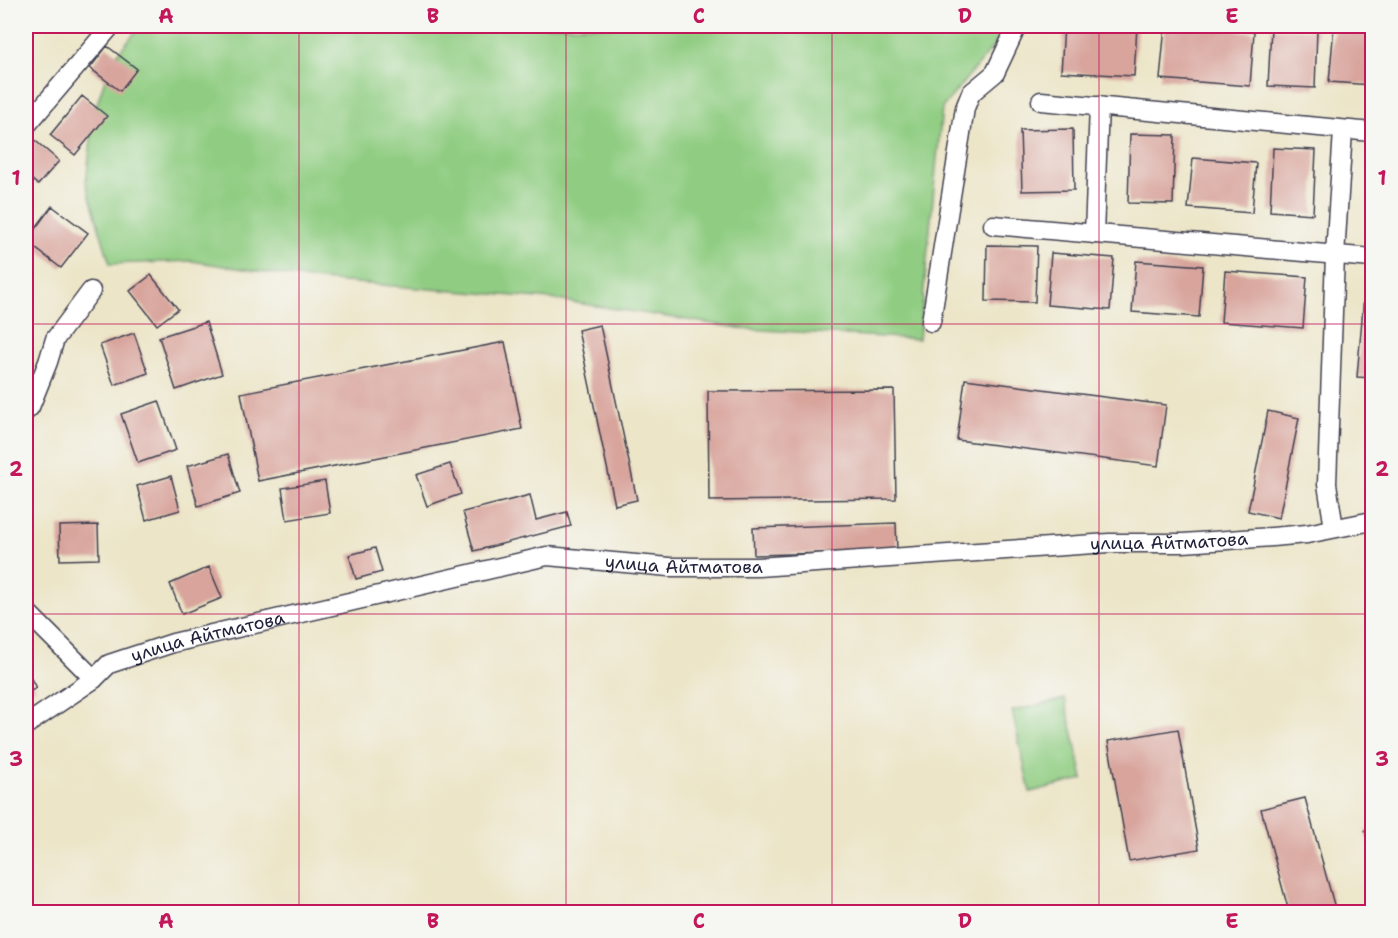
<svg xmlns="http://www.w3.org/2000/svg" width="1398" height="938" font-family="'Shantell Sans',sans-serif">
<rect width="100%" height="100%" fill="#f6f6f2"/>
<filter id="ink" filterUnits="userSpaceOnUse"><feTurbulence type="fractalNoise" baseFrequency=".0167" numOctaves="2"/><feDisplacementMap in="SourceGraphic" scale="12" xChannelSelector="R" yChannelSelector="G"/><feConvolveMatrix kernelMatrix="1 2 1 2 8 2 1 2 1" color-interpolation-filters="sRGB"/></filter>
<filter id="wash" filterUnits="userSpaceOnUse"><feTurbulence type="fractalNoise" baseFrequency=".008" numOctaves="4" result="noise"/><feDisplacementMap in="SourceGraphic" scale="24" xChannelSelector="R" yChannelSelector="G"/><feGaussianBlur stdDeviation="1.35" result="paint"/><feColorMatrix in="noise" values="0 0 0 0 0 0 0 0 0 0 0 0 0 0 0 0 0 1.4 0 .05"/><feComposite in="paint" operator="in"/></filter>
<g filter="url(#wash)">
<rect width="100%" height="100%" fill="#ece5c8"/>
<path fill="#90cd82" stroke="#59785e" stroke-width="1.5" d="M140,26H1010L942,108L919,339L745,329L551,299L309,279L192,261L110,264L86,183L94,113L110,63Z
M1065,699L1083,779L1030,792L1012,711Z"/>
<g id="blocks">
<path fill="#d8a49c" d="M1064,26H1137L1134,76L1061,72Z
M1165,26L1254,32L1250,86L1160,79Z
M1334,27L1372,30V85L1329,82Z
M1271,28L1317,30L1315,88L1268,86Z
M107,46L137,69L120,91L90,68Z
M82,96L107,116L75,155L50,135Z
M1073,129L1074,190L1022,191L1020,130Z
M1130,134L1175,135L1173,204L1128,203Z
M31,137L59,161L38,185L26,174V143Z
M1273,148L1316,150L1313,214L1270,211Z
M1193,158L1256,163L1252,213L1188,208Z
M52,206L88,233L61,268L26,241Z
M987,245L1037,246L1035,302L986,301Z
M1051,253L1114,258L1110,310L1047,305Z
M1136,261L1203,266L1199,317L1132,312Z
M1225,271L1307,277L1303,328L1221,322Z
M151,275L178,309L157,325L130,291Z
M1365,284L1372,285V378L1357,377Z
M206,322L222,374L176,390L159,337Z
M600,325L637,500L615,505L578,330Z
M134,333L148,373L114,385L100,345Z
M505,342L522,429L258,481L241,393Z
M965,379L1166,405L1158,466L957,440Z
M894,390L896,499L709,501L708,391Z
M159,401L176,450L138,463L121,414Z
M1268,411L1299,418L1279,518L1248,511Z
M228,454L240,493L198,506L187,466Z
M450,464L461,494L427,506L416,475Z
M171,476L180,510L146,520L137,486Z
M325,481L330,513L287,520L282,488Z
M530,495L536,520L567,512L571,526L474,551L463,512Z
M896,523L897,551L754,555L753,528Z
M98,525L99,559L60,560L59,526Z
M375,548L382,572L356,579L349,555Z
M209,567L222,598L182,614L170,584Z
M26,669L36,688L26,694Z
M1178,729L1199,849L1129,861L1108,741Z
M1305,798L1336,912H1289L1261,809Z
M1372,828V854L1365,830Z"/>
</g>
</g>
<g filter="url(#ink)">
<use href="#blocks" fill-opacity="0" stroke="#403f50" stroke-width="1.5"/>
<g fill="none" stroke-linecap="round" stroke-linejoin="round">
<defs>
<g id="minor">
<path d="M1041,101L1372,132"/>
<path d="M26,126L111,26"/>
<path d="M993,225L1372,258"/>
<path d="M1094,234L1099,106"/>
<path d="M931,322L965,108L971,93L995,73L1017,26"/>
<path d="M26,411L30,407L48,362L55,339L91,291"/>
<path d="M1334,528L1327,484L1335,255L1343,131"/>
<path d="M26,611L94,679"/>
<path id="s1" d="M26,725L94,679L109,664L173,643L547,556L669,567H758L1109,543H1183L1272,537L1307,534L1372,521"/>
</g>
</defs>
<use href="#minor" stroke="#403f50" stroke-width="21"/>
<use href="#minor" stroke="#fff" stroke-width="18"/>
</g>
</g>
<path fill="none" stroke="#c2185b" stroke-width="1.5" stroke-opacity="0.55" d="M299,26V912M566,26V912M832,26V912M1099,26V912M26,324H1372M26,614H1372"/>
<g text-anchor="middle" stroke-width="6" stroke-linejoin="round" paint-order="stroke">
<g font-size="18" fill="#22223b" stroke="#f6f6f2">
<text dy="6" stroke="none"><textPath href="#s1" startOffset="1178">улица Айтматова</textPath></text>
<text dy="6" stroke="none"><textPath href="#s1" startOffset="692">улица Айтматова</textPath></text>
<text dy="6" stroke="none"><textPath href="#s1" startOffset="206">улица Айтматова</textPath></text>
</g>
</g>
<rect width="1398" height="938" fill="none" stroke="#f6f6f2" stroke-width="66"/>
<rect x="33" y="33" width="1332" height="872" fill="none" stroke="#c2185b" stroke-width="2"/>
<g font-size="20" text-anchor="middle" font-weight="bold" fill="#c2185b">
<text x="166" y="23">A</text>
<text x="433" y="23">B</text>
<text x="699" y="23">C</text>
<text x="965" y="23">D</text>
<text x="1232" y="23">E</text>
<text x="16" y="185">1</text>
<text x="1382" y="185">1</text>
<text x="16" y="476">2</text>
<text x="1382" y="476">2</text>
<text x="16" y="766">3</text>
<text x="1382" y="766">3</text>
<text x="166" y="928">A</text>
<text x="433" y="928">B</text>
<text x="699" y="928">C</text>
<text x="965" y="928">D</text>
<text x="1232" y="928">E</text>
</g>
</svg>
